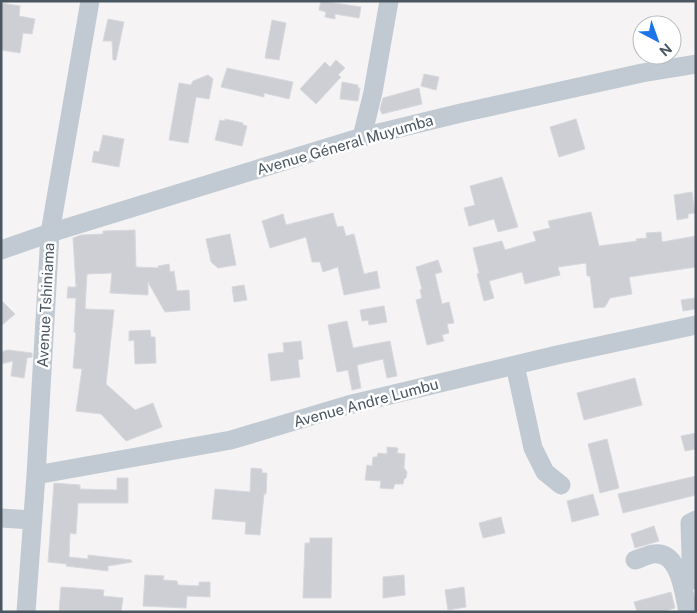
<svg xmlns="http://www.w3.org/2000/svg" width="697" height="613" font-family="'Public Sans',sans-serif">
<rect width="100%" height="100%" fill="#f5f3f3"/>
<path fill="#cdcfd5" stroke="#d7d9de" d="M321,1L361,7L359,18L335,14V19L325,17L326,12L319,10Z
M1,3L20,6L19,16L35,19L32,34L23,33L20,53L1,50Z
M108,19L124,22L116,60H113L112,41H103Z
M272,20L286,23L279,60L265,58Z
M336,60L345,68L338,75L341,77L316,104L300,89L325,62L330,67Z
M227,68L293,82L289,99L264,93V97L221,87Z
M424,74L439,77L436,90L421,86Z
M208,75L213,79L209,99L196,97L188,143L169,140L179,83L191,85L193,81Z
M342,82L358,85V88H360L358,101L340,99Z
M419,88L422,104L382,114L380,109L383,98Z
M225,119L243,123V125L247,126L242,146L215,140L220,120L225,121Z
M576,119L585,149L559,157L550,127Z
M103,135L124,139L119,167L92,162L94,151L99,152Z
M502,177L518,227L498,232L494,219L469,226L464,208L475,205L470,186Z
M692,192L695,213L688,214V218L677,220L674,195Z
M591,212L599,246L637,241L636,239L647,238L646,233L661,232L662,242L696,236V267L629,277L632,294L610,298L605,307L594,308L590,276H587L586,263L558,267L560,275L525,284L522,272L489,281L494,298L484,301L477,274L479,273L473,248L502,241L505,250L536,241L533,232L550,228L548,221Z
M333,213L337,227L343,226L346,236L354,234L364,274L377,271L380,288L344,295L338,267L323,272L320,262H312L306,237L270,248L262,221L283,214L286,225Z
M135,230L136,267L159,268L158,266L169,264L170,272L174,271L177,291L189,290L190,310L165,312L148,282V295L110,293L112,273L87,274L85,309L114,310L106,384L135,410L153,403L162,427L126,441L101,414L76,411L82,369L73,368L76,333L74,332L76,298H67L68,287H76L73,238L81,235L103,234V231Z
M230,234L236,265L218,268L211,262L206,239Z
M438,260L442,272L435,274L442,304L449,302L454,323L447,324L449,333L442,335L444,341L427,345L416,300L422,298L420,290L422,289L416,267Z
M244,285L247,300L234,302L232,287Z
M695,298L696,309L683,311L681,300Z
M1,300L15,314L1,326Z
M384,306L387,322L369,325L368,320L362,321L360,310Z
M347,321L353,348L390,341L397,376L387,378L383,359L357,365L361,388L352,390L348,370L337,372L328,325Z
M150,330L151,337H155L156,363L135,364L134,340L129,341V331Z
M301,341L303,359L298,360L300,377L271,381L268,354L284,352L283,343Z
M8,350L32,353V357L27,358L24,378L11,376L13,361L1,364V352Z
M635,378L642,405L584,420L577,393Z
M696,433V449L685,451L681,436Z
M607,439L619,488L600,493L588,444Z
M387,447L398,448L397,453L405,454L404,468L407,472L406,478L404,479L403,484H395L393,489L380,488L381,481L365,480L367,465L372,466L373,457H377L378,453L387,454Z
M251,468L262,469V473H267L266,494H264L260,535L245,534L246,522L212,519L215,489L250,492Z
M696,476V495L623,513L618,494Z
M117,478H128V503H78L76,534L70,533L69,557L88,559V555L131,560L132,562L108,566V571L66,566L67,564L48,562L54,483L80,485V489L117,490Z
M593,494L599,515L572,522L567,501Z
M501,517L505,533L483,538L479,523Z
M654,526L659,541L635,548L631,534Z
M310,538H332L331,598H303L305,543H310Z
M145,575L164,576L163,580L177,581L178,585L199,586V582H210V597L187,596L186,608L143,606Z
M404,575L405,595L383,598V577Z
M61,587L104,590L103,596L123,598L121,612H59Z
M464,587L466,607L448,610L445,590Z
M671,592L675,608L662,612H637L634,602Z"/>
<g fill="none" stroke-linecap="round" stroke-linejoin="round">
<path stroke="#c1cad2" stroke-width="19" d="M362,137L373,92L389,1
M1,250L50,233L362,137L461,113L642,73L696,64
M515,365L533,448L545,472L561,485
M36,475L231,440L348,405L557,355L696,325
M1,518L33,520
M696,520L690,523L691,556L696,580
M635,560C641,558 647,555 653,554C680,550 684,594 688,612
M26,612L36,475L50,233L90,1"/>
</g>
<g text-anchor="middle" stroke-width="5" stroke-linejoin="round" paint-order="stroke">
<g font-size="15" fill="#4a5661" stroke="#fff">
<text transform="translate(345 145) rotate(-16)" y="5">Avenue Géneral Muyumba</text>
<text transform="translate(46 305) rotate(-87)" y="5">Avenue Tshiniama</text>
<text transform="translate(366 403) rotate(-15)" y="5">Avenue Andre Lumbu</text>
</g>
</g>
<rect width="697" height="613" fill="none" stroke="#4a5661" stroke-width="5"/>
<g transform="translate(657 40) rotate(139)"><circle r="24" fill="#ffffff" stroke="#b7bbc0"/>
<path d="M0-4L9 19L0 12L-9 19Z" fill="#1a73e8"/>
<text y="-8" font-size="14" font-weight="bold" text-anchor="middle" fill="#4a5661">N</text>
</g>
</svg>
